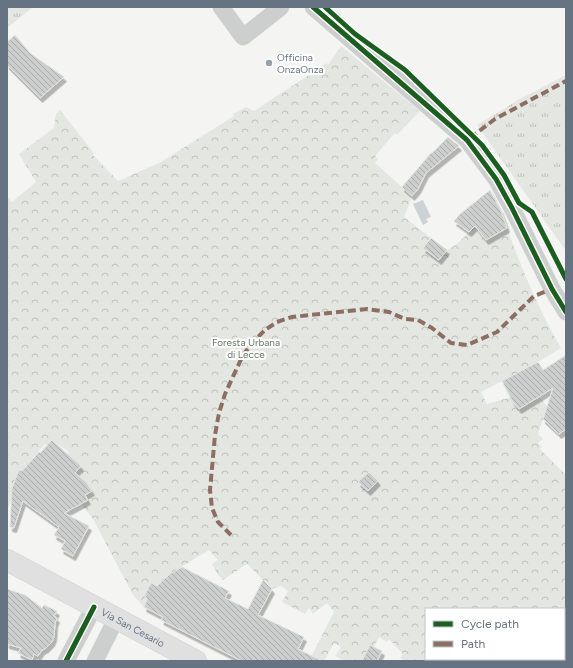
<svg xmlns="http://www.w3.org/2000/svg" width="573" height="668" font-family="Figtree,sans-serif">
<defs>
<pattern id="grass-tufts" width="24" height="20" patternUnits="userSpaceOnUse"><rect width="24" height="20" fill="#e4e7e1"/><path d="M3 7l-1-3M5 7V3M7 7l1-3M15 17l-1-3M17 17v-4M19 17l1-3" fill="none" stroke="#bdc0bc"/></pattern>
<pattern id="forest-crowns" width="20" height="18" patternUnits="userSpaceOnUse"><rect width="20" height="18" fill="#e4e7e1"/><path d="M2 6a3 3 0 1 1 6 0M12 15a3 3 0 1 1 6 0" fill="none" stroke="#bdc0bc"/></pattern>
<pattern id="building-back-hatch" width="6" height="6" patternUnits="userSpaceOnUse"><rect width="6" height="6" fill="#cccece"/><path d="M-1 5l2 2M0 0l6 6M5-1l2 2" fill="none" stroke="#a9acad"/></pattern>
<filter id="shadow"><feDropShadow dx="2.5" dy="4.5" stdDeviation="0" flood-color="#0004"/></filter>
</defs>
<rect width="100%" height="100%" fill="#f4f4f3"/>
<path fill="url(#grass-tufts)" d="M7,7H33L7,28Z
M566,75V251L477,125L518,100Z"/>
<path fill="url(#forest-crowns)" d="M341,46L420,111L397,135L395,133L375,156L378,159L375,163L412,196L404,217L431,238L423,248L439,260L447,250L457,244L475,226L486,240L507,228C522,270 539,310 561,348L533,365L481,392L487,404L512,397L513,402L518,408L540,398L547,406L538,434L543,439L538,443L542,447L540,449L566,475V614L564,615V609H426V659H490L487,661H404L400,658L403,654L389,639L387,642L379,637L374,647L370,645L362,661H344L335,656L341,647L334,643L324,661H309L334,612L327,603L313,614L309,608L305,614L282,602L288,591L281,586L272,589L247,564L223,580L218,575L212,564L218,560L209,550L170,574L157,586L151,583L145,595L147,600L144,607L133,595L93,519L81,504L88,500L85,495L92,491L86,482L75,473L67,455L69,452L52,440L47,445L45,444L22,471H19C17,476 14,481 13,487C11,494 13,502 7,509V196L12,202L36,182L19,154L54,128L56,114L60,110L94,153L93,155L118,181L161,162L234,116L233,114L246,107L254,111L327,63L328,65Z"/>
<path fill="#ccd2d6" d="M423,200L431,217L426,219L428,222L423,225L413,204Z"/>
<path fill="url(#building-back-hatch)" stroke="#e4e4e3" filter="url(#shadow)" d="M15,35L30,53L64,77L40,98L7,65V42Z
M448,137L459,146L426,173L418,189L412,196L402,187L431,153H432Z
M490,190L501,211L507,228L486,240L475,226L469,232L454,221L460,214Z
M431,238L447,250L439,260L423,248Z
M566,355V429L559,434L543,419L553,388L519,409L513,402L502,381L538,362L543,370Z
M52,440L81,466L75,473L86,482L92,491L85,495L88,500L64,513L89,526L73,556L61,549L65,541L54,535L59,527L23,501L14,528L10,527L12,488L19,470L22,471L39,452L40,453Z
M369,472L378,481L368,491L358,482Z
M182,567L229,591L225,598L248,609L263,580L272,589L258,615L304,637L298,649L322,661H242L161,620L163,617L144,607L147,600L145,595L151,583L157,586L170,574Z
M7,589L25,595L42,608L44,605L57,611L54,616L57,618L55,623L54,637L52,642L46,648L42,650L38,656L34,654L32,660L18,653L21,648L7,644Z
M370,645L382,651L377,661H362Z"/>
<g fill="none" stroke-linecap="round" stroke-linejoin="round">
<defs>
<g id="major">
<path id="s1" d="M7,560L196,661"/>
</g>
</defs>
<use href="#major" stroke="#d0d1d1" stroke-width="22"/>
<path stroke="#cdcece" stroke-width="17" d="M221,7L243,37L281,7
M313,7L467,140L496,179L512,208L552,289L566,312
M564,626L566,625
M66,661L94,607
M95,661L116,619
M514,661L517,659"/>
<use href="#major" stroke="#e0e0e1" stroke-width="21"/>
<path stroke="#8d6e63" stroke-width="4" stroke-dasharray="8 4" stroke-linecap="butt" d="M470,138L495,119L566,81
M231,535L218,522L212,508L210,490L215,435L219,413L225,394L243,355L253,342L265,330L277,322L292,317L367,309L389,312L405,319L418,320L432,328L451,343L467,345L497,332L534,296L552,289"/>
<defs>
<path id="cycleway" d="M313,7L467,140L496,179L512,208L552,289L566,312
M325,7L355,34L405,70L482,145L504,175L519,203L532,212L566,279
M66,661L94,607"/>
</defs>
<use href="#cycleway" stroke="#fff" stroke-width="8"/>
<use href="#cycleway" stroke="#1b5e20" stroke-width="5"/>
</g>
<circle fill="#98a0aa" stroke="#fff" stroke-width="1.5" cx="269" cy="63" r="4"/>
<g text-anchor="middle" stroke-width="4" stroke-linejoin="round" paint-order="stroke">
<g font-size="10" fill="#667382" stroke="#fff" text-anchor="start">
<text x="277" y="61">Officina<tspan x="277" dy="12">OnzaOnza</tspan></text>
</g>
<g font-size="10" fill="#677964" stroke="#fff">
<text x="246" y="346">Foresta Urbana<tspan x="246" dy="12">di Lecce</tspan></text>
</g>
<g font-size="10" fill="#667382" stroke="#fff">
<text dy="4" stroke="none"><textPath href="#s1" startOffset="143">Via San Cesario</textPath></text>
</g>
</g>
<rect width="573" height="668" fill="none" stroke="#667382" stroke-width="16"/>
<rect x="425" y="608" width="140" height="52" fill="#ffffff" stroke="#c2c7cd"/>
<rect x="433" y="621" width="20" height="6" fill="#1b5e20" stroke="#c2c7cd"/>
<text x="461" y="628" font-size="12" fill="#667382">Cycle path</text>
<rect x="433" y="641" width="20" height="6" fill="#8d6e63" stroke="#c2c7cd"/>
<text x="461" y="648" font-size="12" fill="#667382">Path</text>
</svg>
